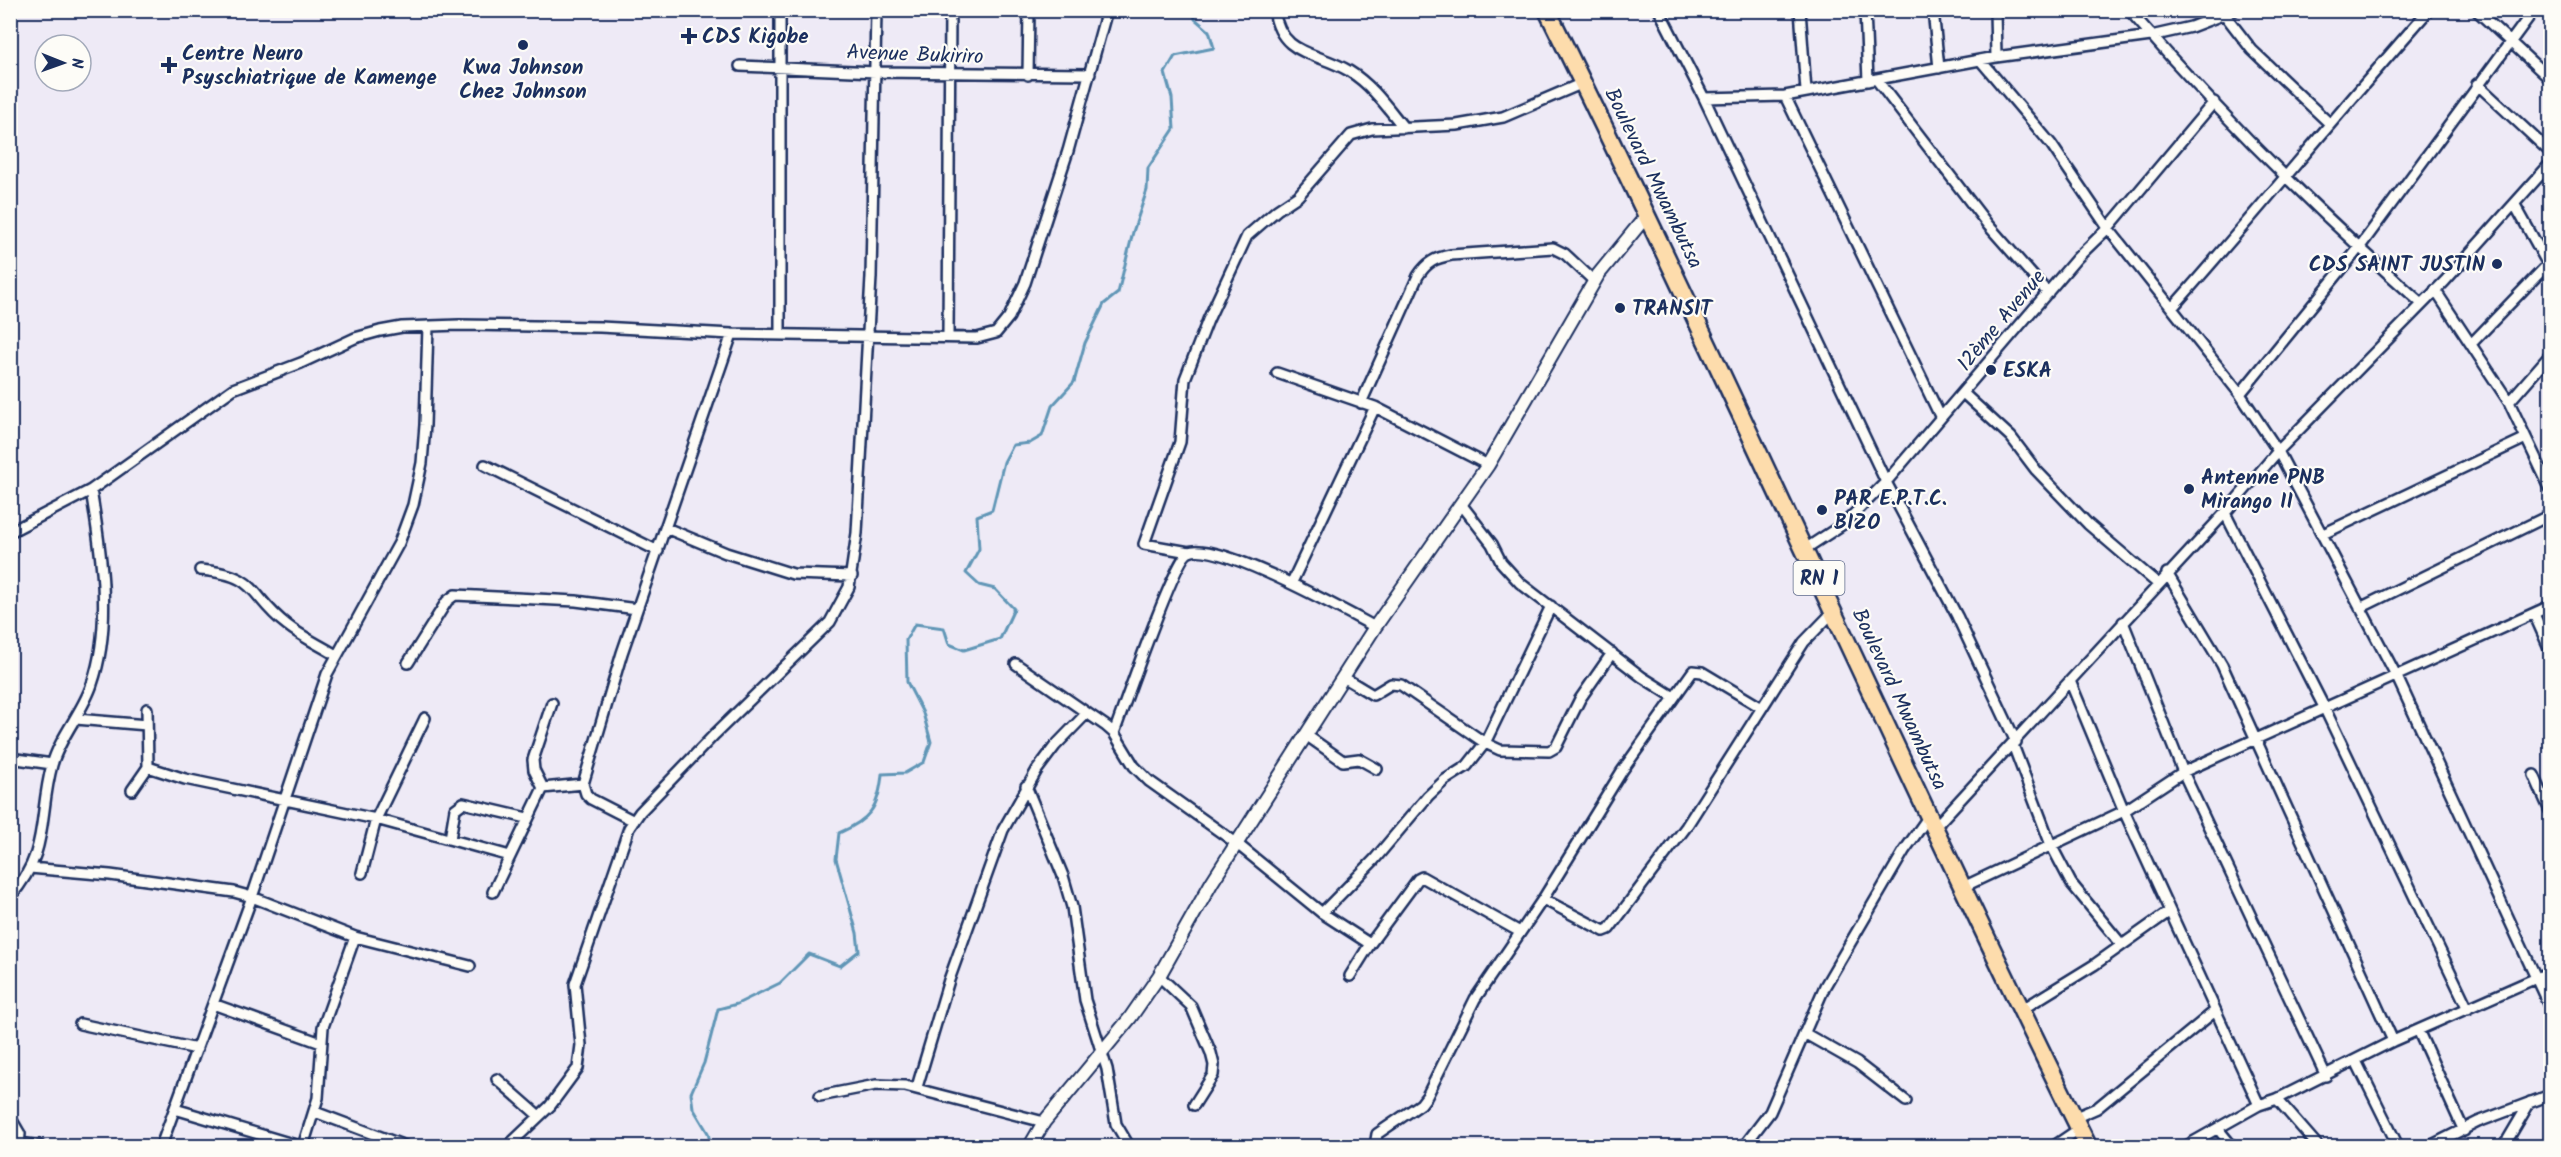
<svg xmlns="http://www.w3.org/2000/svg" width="2561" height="1157" font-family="Kalam,sans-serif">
<rect width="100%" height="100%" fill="#eeeaf6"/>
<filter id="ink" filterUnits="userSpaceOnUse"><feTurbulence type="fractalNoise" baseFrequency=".0167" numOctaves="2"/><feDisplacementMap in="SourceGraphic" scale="12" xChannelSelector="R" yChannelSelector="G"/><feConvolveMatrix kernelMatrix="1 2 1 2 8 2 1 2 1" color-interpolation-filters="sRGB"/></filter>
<g filter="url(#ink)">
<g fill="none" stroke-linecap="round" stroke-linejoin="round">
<path stroke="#6196b6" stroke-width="3" d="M711,1146L708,1133L693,1108L691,1093L704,1063L718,1009L737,1004L780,983L809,954L840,966L859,951L857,933L836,859L839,833C869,820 879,808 882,774L905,773L924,762L931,742L923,713L907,682L906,640L915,624L944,628L949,644L964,650L1000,639L1014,609L995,589L979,585L966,573L979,549L977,516L992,510L1004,462L1013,445L1030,443L1042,436L1052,406L1074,382L1085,343L1104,304L1118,293L1133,232L1147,190L1148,168L1174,129L1172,98L1165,73L1175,56L1214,48L1209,31L1195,19L1193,10"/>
<defs>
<path id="street" d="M1274,10C1281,57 1316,51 1349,71C1372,85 1387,107 1404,128
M1659,10L1704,98L1886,482L1957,616L2016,742
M1800,10L1806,91
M1865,10L1868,81
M1933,10L1939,68
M1995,10L1996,57
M2129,10C2219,114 2318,212 2421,303
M2476,10L2550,79
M2225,15L2252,50L2329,123
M1981,61L2051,144L2108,228L2240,394L2278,451L2397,677L2550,1008
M740,66L876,72L1090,74
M1028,75L1029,10
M1876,79L1988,225L2048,293
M2477,84L2550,152
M1785,96L1940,416
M1704,98L1785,96L1996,57L2151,36L2191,27L2235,10
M2515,205L2550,268
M2435,290L2509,402L2550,488
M2173,307C2260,209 2342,108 2429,10
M780,335V10
M948,337L950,10
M2471,344L2550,262
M1277,373L1375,407L1488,465
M1963,393L2011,437L2036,470L2088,524L2158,584
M2240,394L2359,248L2534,10
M2509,402L2550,355
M1361,403L1418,276C1427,262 1435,258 1451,255L1553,248L1565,254L1594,281
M485,465L658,551
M1461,504L1492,544L1501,562L1520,583L1642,677L1674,697
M2225,513L2324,707L2468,1009
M666,528L726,553L793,574L852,576
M10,532L91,490L233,389L301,363L355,338L380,331L402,327L459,325L600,327L732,334L977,338L996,333L1009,317L1025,283L1068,151L1107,10
M2323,534L2526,438
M1805,549L1845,523L1886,482L2077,258L2108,228L2214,102
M1189,552L1144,544L1180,442L1185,379L1208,320L1247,236L1277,210L1298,196L1351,135L1372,129L1457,125L1503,117L1583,83
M200,570C260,575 248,595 287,625C302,637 320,645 336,655
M2167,573L2222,665L2393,1041
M1292,582L1375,407
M2360,608L2550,515
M2534,614L2550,650
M2123,622L2183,772L2326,1076
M408,663L447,601L455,595L576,601L637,609
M1016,664L1106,726L1114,733L1134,766L1149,781L1236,843L1322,913L1370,944
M1343,677L1373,695L1391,684L1401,685L1485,743L1500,750L1549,751L1556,747L1580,699L1612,653
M2070,681L2124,811L2259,1105
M76,719L147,725
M1114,733C1123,709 1175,558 1189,552C1217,540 1345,611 1375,627
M1306,735L1343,761L1359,759L1377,769
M2013,745L2051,845L2071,883L2122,945
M10,758L52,764
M148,767L185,779L376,819L510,856
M2534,775L2550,811
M1026,786L1063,876L1072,907L1085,1000L1107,1069L1116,1124L1129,1146
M543,788L534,770L533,760L552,703
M132,790L148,767L147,709
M634,821L591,799L586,794L583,784L622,653L732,334
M1934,828L2225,513L2278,451L2445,281L2550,164
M450,839L455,809L463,803L527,818
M30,868L110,875L234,892L252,897L355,937L323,1027L318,1098L303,1146
M362,873L376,819L425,718
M1961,888L2124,811L2183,772L2550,606
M493,892L543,788L583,784
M10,897C50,852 38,816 52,765C60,736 83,712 92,684C113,624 101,551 91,490
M1543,899L1604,931L1609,929L1686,827L1804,642L1834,611
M1322,913L1374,860L1428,796L1445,780L1467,766L1485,743L1551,606
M355,937L470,966
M1159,976L1191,1006L1211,1053L1214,1065L1213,1075L1194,1105
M1350,976L1370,944L1418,879L1422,877L1520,932
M213,1004L321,1043
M2021,1010L2094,965L2170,911
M80,1024L197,1049
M2418,1030L2464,1131
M1804,1033L1857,1063L1906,1101
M2356,1061L2398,1146
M497,1079L539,1116
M917,1087L949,980L1003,830L1037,770L1055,746L1087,713
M820,1096L876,1085L905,1086L1044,1122
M2277,1099L2318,1146
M175,1109L299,1146
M315,1112L405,1146
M10,1117L20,1134L19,1146
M2074,1118L2097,1108L2215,1011
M2218,1129L2232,1146
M20,1143L40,1146
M161,1146L252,897L327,674L399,543L413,505L422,463L425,425L428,326
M508,1146L550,1106L578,1068L581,1045L575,984L629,828L640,812L715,734L830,622L849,587L857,533L871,277L876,10
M1379,1146L1376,1140L1377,1134L1421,1104L1427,1096L1475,999L1543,899L1622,771L1693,671L1702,672L1762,708
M1744,1146L1770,1112L1825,986L1904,851L1929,816
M2054,1146L2079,1129
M2186,1146L2259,1105L2277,1099L2393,1041L2550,972
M2430,1146L2478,1122L2550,1095
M2504,1146L2530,1102"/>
<path id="secondary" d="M1030,1146L1044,1122L1130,1018L1159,976L1212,882L1375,627L1488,465L1598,275L1647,215"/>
<path id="highway" d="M1547,10C1733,387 1902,771 2088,1146"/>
</defs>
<use href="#street" stroke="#1b2f5e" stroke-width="14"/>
<use href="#secondary" stroke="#1b2f5e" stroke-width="16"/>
<use href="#highway" stroke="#1b2f5e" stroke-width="21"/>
<use href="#street" stroke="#fdfcf7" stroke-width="9"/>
<use href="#secondary" stroke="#fdfcf7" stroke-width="12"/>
<use href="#highway" stroke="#fddcac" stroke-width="16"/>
</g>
</g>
<g fill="#1b2f5e" stroke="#fdfcf7" stroke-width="2">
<path d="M686 27h6v6h6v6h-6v6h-6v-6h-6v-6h6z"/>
<circle cx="523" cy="45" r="6"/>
<path d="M166 56h6v6h6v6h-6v6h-6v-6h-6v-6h6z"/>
<circle cx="2497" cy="264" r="6"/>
<circle cx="1620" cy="308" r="6"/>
<circle cx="1991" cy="370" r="6"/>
<circle cx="2189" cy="489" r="6"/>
<circle cx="1822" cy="510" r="6"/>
</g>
<g text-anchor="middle" stroke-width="4.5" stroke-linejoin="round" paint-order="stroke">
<rect fill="#fdfcf7" stroke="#5f6c8c" stroke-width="1.5" x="1793.5" y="561" width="51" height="34" rx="4.5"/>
<g font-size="20" font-weight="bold" fill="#1b2f5e">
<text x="1819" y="585">RN 1</text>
</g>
<g font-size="21" font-weight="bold" fill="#1b2f5e" stroke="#fdfcf7" text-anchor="start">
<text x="702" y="43">CDS Kigobe</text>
<text x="182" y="60">Centre Neuro<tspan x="182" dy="24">Psyschiatrique de Kamenge</tspan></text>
<text x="523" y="74" text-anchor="middle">Kwa Johnson<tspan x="523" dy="24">Chez Johnson</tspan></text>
<text x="2485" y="271" text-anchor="end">CDS SAINT JUSTIN</text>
<text x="1632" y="315">TRANSIT</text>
<text x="2003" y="377">ESKA</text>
<text x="2201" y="484">Antenne PNB<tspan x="2201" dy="24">Mirango II</tspan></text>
<text x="1834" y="505">PAR E.P.T.C.<tspan x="1834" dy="24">BIZO</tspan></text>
</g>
<g font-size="21" fill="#1b2f5e" stroke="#fdfcf7">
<text transform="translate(915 54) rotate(2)" y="7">Avenue Bukiriro</text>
<text transform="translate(1654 178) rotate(64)" y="7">Boulevard Mwambutsa</text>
<text transform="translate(2001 320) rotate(-50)" y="7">12ème Avenue</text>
<text transform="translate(1900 699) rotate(65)" y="7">Boulevard Mwambutsa</text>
</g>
</g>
<rect width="2561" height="1157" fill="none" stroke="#fdfcf7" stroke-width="36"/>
<rect x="18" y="18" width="2525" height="1121" fill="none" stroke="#1b2f5e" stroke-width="2" filter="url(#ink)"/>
<g transform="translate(63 63) rotate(91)"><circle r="28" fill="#fdfcf7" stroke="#a3aaba" stroke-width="1.5"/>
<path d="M0-4.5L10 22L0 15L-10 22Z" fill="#1b2f5e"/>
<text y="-9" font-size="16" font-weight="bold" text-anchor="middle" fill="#1b2f5e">N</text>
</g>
</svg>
